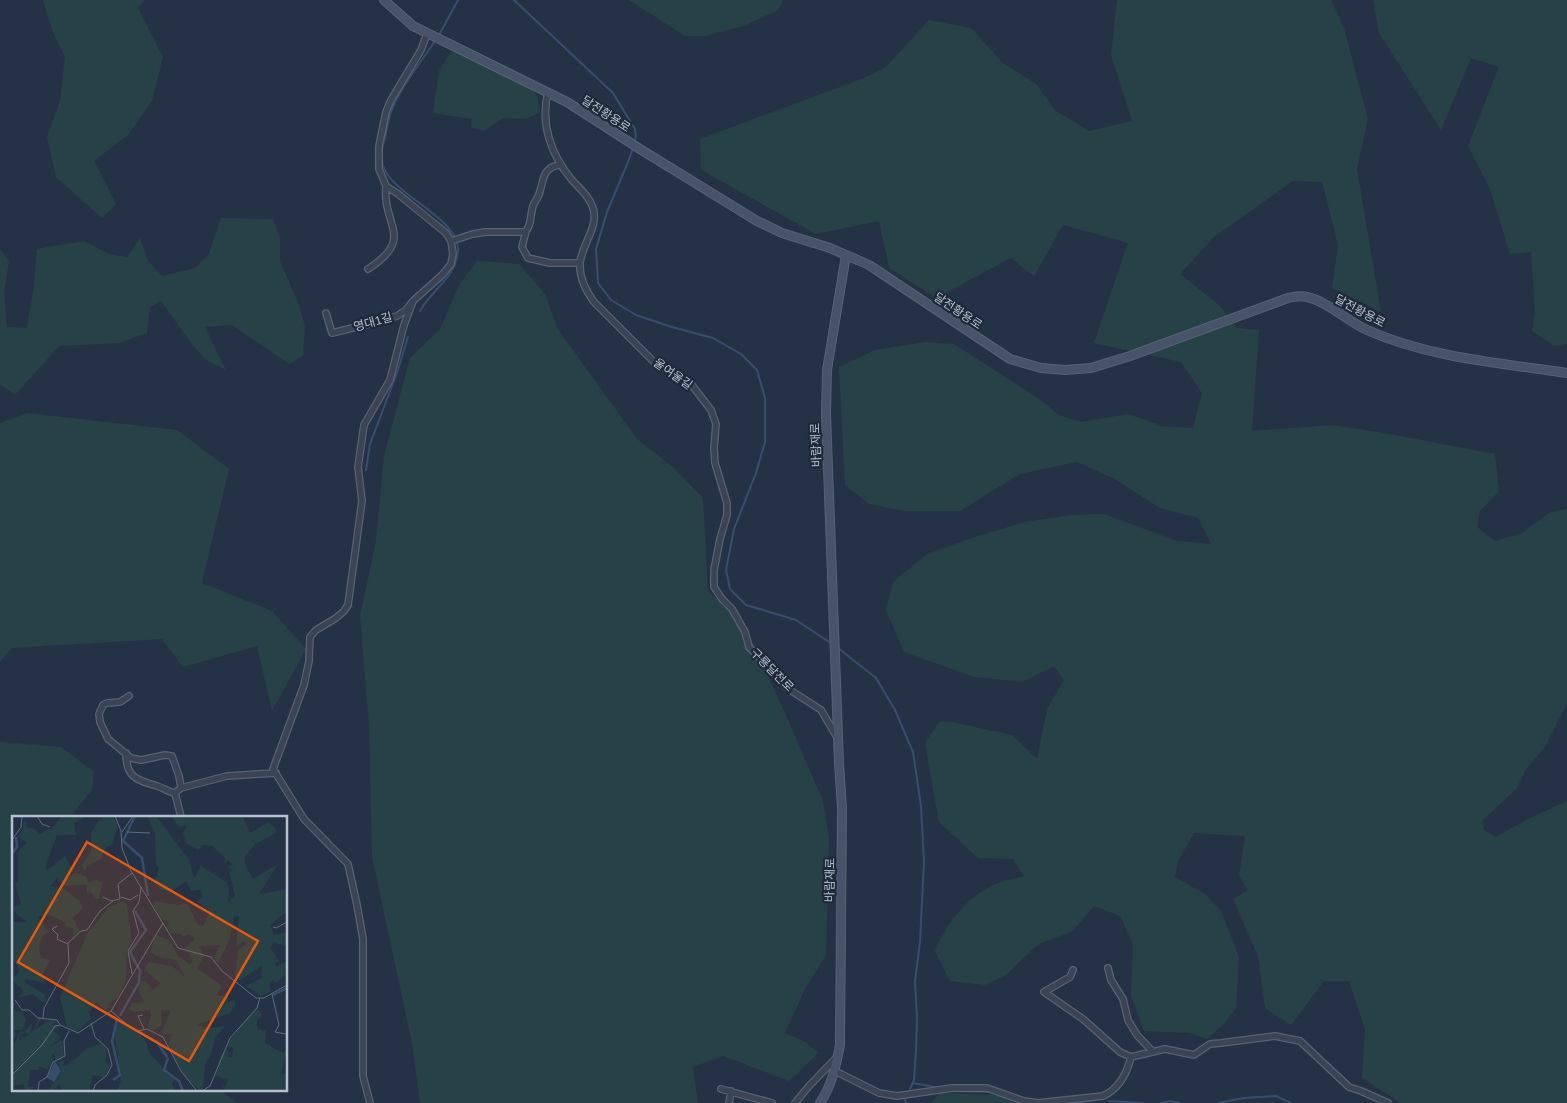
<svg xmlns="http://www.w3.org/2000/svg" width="1567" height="1103" font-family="Helvetica,'Noto Sans KR',sans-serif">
<rect width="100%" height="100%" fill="#253245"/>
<path fill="#274246" d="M43,0H144L138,8L163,57L152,101L128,135L94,161L116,204L102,218L56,177L47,137L60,101L65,57L52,30Z
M629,0H783L778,10L746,25L705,36H685Z
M1117,0H1331L1344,28L1368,119L1357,169L1381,312L1332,288L1338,245L1322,182L1293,181L1214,237L1180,274L1219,305L1237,328L1259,330L1252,431L1332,425L1384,433L1495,454L1499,491L1480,511L1477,527L1495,541L1522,533L1550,512L1567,509V703L1545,747L1526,769L1517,788L1482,821L1484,830L1495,837L1530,818L1567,801V1103H1401L1362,1078L1365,1029L1349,981H1324L1291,1025L1265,1008L1258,956L1233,899L1248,890L1239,876L1245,836L1194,833L1178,861L1175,877L1205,894L1221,911L1239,957L1236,1008L1224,1024L1207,1039L1189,1033L1144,1031L1131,996L1133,944L1120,916L1094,906L1073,931L1037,945L1006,975L985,985L950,981L935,951C949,920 968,894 1001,882C1008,879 1016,879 1024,876L1013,859L978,858L939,822L925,743L940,721L952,722L1012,735L1037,759L1047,709L1064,680L1054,666L1022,682L974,677L904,652L886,610L893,582L927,554L975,537L1025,522L1072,515L1104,514L1177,541L1211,544L1198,518L1160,508L1115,479L1077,462L1020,474L960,511H905L869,504L845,485L839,367L875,350L926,342L954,344L1039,399L1059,415L1081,422L1128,414L1162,426L1193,428L1202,393L1181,362L1094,343L1128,243L1063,225L1034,276L1011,258L936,298L889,268L879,221L816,234L701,170L700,139L864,78L886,67L929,20L971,28L1003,63L1036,84L1056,111L1089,131L1132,121L1111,55Z
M1373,0H1567V344L1554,346L1532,331L1535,311L1531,252L1510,254L1490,189L1468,146L1499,67L1471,58L1441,130L1379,33Z
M452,50L533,90L537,96L540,112L526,119L503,118L484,131L471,127L472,119L433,113L439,71Z
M221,218L273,219L280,238V261L299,305L305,327L303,356L289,364L232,325L205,327L226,370L206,360L191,343L161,301L150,307L147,333L119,343L59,346L15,395L0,384V249L9,261L4,293L7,327L27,328L34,286L37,249L84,241L109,254L127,257L140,238L148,261L162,276L195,268L209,254Z
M477,261L519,264L545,294L557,328L637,439L673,467L703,498L708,591L747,630L785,713L823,801L829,837L826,955L805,989L785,1033L806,1042L818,1053L789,1081L723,1056L693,1067L698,1103H420L412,1043L372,857L369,725L360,616L376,541L384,456L410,358L440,329L459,285Z
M27,413L177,430L229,469L202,583L272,611L306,649L272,711L257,646L183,667L162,639L12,648L0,662V423Z
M0,742L61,747L94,772L92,790L70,817H14V1089H222V1091L237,1103H0Z
M940,1093L997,1095L1013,1103H931Z"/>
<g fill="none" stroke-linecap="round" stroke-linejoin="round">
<path stroke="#374d6d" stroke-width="2" d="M514,0L613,93L635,129L636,136L634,143
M438,37L458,0
M633,148L628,162L607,212L596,249L598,283L611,300L636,315L672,327L713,338L741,354L757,370L765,398V442L756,473L734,529L726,570L730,589L746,605L796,620L832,644
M420,311C433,288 455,279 458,251C461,217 385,193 382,161C381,154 383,144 385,138C387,130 388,120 391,112C401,86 420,64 435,41
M366,470L370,444L398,370L408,337
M838,648L876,678L895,710L913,752L921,806L924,862L920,942L915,981L917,1018L916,1051L914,1080L910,1089
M913,1083L935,1087
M951,1091L991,1092
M905,1099L906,1103
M1010,1099L1020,1102
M1109,1101L1143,1103
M1073,1103L1097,1100
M1161,1103L1171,1101L1179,1103
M1219,1103L1243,1098L1276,1096L1291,1103"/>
<defs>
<path id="street" d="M548,92C540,124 551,155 572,180C579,188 590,197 593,208C599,227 582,244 580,263C579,277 586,291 594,302L654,362L691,384L711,410L716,424L714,448L715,463L727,503V515L720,539L714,570V587L722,599L732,609L745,632L749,647L787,688L821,710L838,739
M526,231L522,247L528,258L550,263H580
M451,241L473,234L485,232H525C532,226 530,214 533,206C535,201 539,197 540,191C544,178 543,168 559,165
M368,269C416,238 382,226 386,186
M326,313L332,333L373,323L397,316L406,310L413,301L442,275L451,264L453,254L451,241L446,233L398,194L386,186L379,169V146L386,112L391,100L421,50L427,34
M129,696L120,702L107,703L103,705L99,714L100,722L108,739L131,758L141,760L165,755L172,756L179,776L181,788L227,776L276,773
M126,753C126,778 137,780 157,786C164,788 168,792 175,793L181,788
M175,793L181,817
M1108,968L1111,980L1123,999L1128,1020L1137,1035L1152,1051
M1073,970L1070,977L1044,992L1083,1019L1120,1052L1131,1057
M835,1071L879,1093L897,1096L952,1088H987L1024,1101L1038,1103L1103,1096C1119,1089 1127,1073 1131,1057L1165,1049L1194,1055L1210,1044L1221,1043L1275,1036L1300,1041L1349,1087L1361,1091L1388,1103
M721,1089L772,1103
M370,1103L363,1076V939L357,905L348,864L304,819L273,769L304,685L309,661L310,637L316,630L336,618L344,611L348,605L362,501L358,467L364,425L390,380L404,325L413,301
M729,1103L731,1091
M795,1103L809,1086L838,1056"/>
<path id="secondary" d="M384,0L413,26L567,102L640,149L757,221L782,233L830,248L869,265L1010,359L1041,368L1065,370L1091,368L1130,356L1288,298C1294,297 1301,295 1307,297C1327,301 1347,321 1367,330C1430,358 1500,363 1567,373
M820,1103C832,1085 836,1066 840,1045L842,808L839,763L826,414L827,370L846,255"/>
</defs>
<use href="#street" stroke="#586272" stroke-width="8"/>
<use href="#secondary" stroke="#586272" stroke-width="10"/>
<use href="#street" stroke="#3a4455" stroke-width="5.5"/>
<use href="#secondary" stroke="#475368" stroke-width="8"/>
</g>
<g text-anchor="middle" stroke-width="4.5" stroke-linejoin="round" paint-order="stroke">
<g font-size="12" fill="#b7c0ce" stroke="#1e293a">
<text transform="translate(606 114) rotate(33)" y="4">달전황용로</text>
<text transform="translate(958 311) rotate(34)" y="4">달전황용로</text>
<text transform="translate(1360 311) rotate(28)" y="4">달전황용로</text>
<text transform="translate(373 322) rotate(-16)" y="4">영대1길</text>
<text transform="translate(673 374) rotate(35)" y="4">울여울길</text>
<text transform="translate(816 445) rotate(-92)" y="4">바람재로</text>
<text transform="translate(772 670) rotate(45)" y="4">구룡달전로</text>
<text transform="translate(830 880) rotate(-89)" y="4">바람재로</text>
</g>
</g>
<g transform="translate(12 816)">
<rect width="275" height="275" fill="#253245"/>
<path d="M50,0H75L62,7L64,19H45L33,51L36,54L53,40L59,51L56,62L63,56L75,61L76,66L86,64L91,67L86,84L77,75L76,81L74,69L52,70L45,62L38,70L52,73L67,84L71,92L61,102L68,116L60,121L62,113L53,110L52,106L36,98L26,101L37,116L31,120L27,131L29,142L38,144L31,159L34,167L14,163L12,166L32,178L34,184L31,187L21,178L6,182L11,174L0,164L8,154L0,141V106H15L4,98L2,91L9,88L3,68L6,66V36L15,26L9,23L7,19L12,11L11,4L15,7L14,11L23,13L27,18L40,12ZM94,0H100L106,9L100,29L94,31L89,43L75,50L73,56L70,49L79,36V17L87,4ZM135,0H144L177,44L182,62L189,50L214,66L217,71L216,86L223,80L217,55H221L215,50L221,49L216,44L212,48L213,42L200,30L191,29L186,34L175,28L171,18L175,9L167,11L159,0H231L238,17L257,6L264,13V17L243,28L233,41V48L241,63L266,48L247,78L275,73V95L258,109L262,119L275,116V130L261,126L259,132L267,146L263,147L264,151L275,145V158L264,167L261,164L257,168L259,175L249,180L234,170L249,162L250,150L228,164L223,162L226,134L234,128L232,125L224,131L227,100L222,101L217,125L206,147L202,141L208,129L187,130L192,141L185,152L210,170L204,179L216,181L215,187L222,184L224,188L218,197L185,209L196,212L213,210L203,222L199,238L193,248L191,273L188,275L173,260L156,229L160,218L151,219L150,216L158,195L149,194L150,209L141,215L135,211L139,200L138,194L123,196L117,193L120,187L132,186L126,175L129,165H134L141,174L148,167L133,154L136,146L160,150L173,161L164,144L148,142L138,136L144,119L158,124L166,140L178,148L181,144L173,132L183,123L177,118L171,121L169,118L159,117L155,111L157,106L149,103L141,89L143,85L167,89L175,87L186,109L191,110L197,96L185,85L191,81L188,74L179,75L174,65L159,76L148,73L143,64L147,52L144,49L143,18ZM111,85L115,88L120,125L115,135L114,165L105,182L96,188L98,192L93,194L84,186L78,196L76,194L79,203L64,216L55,211L48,181L76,116L97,91ZM246,193L250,199L245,204V213L254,215L253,227L271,237L275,234L269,258H275V275H213L210,269L213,271L216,264L204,260L208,242L214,234L219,237L215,240L220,241L221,232L214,230L235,201ZM0,195L10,196L14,203L11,214H1L5,218L0,225ZM26,203H29L23,214L38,204L45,205L39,209L48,210L42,214L49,222L37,231L50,224L52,239L49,244H44L42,239L45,237L40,238L41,245L35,254L28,250L27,254H18L16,271H24L13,275L12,268L0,270V226L2,225V229L8,215L14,216L7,220L9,226L10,219L11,222L17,219L13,215L20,208L18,217L22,214ZM109,204L133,223L138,238L162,263L160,268L164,275H102L106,273L109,264L102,212ZM90,228L95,234L93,246L98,249L97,252L92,261L81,259L77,275H51L47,268L41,275H36L50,255L45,246L52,245L51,249L55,250L75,232Z" fill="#274246"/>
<path d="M43,245L49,255L42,266L35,262Z" fill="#374d6d"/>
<path fill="none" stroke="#374d6d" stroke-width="2.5" d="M123,0L111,25L130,42L136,80M0,38L5,31L4,21M261,179L275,172M108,200L127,166L128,155L118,136L134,114L123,95M127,216L145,226L155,241M156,242L152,254L167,265L171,275M101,264L108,259L100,225L105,203"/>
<path fill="none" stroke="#5f6b7c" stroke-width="1" d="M25,0L30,8L38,11M103,0L109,15L110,32L119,55L166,132L199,141L210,155L244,182H252L275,169M110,16L121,0M115,16L138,17M0,24L9,11L10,0M91,81L99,85L108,83L106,68L120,57M109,81L118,84L126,79M45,110L40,113L46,119L45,123L56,128M261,111L264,112L275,106M120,158L116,135L127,117L121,95L127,86L129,71M260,178L267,209L263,216L274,218M3,184L10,194H17L26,202L45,204L48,209M99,195L119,212L126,215L135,213L151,221L169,255L185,275M131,199L126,200L132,213M31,202L32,192L57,147L56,127L69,115L75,114L88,95L101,85M79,207L83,221L96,233L100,249L95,259L83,269L81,275M0,259L30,229L43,210L48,209L66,217L99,195L151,107M26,275L27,266L35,261L41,246L53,240L52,225L57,215M190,275L198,270L218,222L245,192L248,182"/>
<path fill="#e8590c" fill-opacity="0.15" stroke="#e8590c" stroke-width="2.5" d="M75,26L246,125L177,245L6,146Z"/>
<rect width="275" height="275" fill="none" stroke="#b7c0ce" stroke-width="2.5"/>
</g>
</svg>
